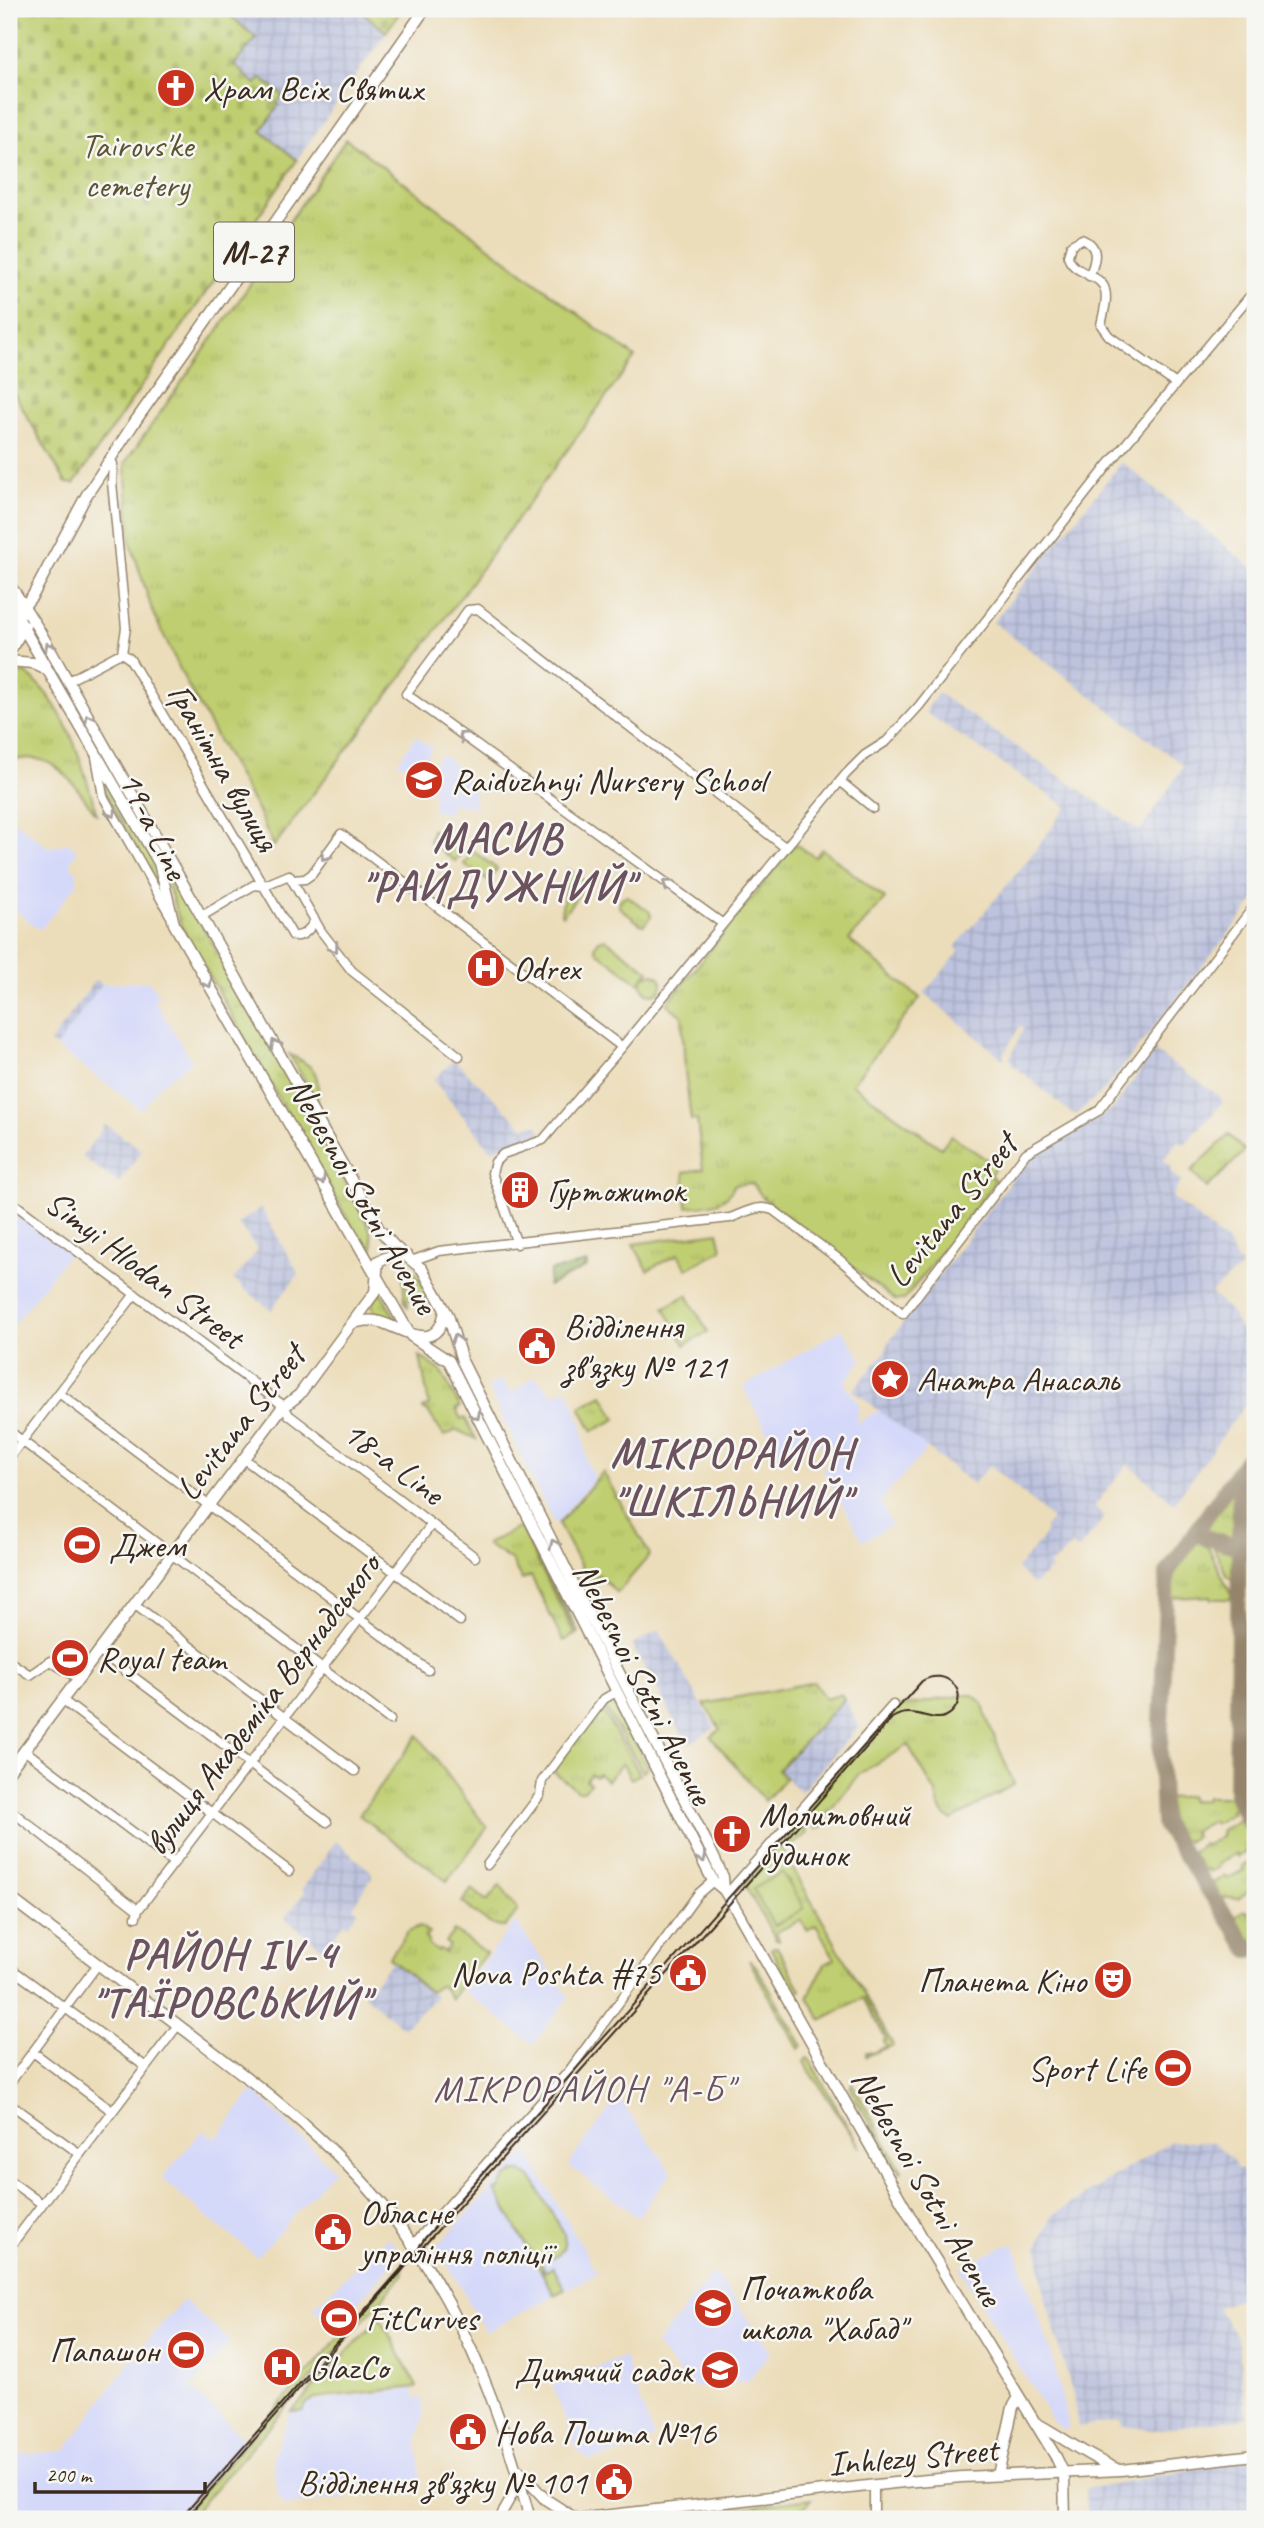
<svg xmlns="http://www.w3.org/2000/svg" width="1264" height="2528" font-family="Caveat,sans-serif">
<defs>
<pattern id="industrial-grid" width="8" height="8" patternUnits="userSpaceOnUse" patternTransform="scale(1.75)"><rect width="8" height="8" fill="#bdc3de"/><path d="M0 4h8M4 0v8" fill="none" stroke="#a3a8be"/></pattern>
<pattern id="grass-tufts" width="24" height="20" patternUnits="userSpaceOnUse" patternTransform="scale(1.75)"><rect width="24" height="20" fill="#bfce70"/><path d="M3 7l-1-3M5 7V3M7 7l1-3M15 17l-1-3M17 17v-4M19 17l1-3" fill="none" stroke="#a5b161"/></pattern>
<pattern id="forest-firs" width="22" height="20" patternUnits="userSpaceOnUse" patternTransform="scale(1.75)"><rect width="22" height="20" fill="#97b162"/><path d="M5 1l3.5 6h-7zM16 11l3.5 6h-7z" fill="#7c9050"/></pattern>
<pattern id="cemetery-stones" width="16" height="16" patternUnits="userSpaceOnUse" patternTransform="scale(1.75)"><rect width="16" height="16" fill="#bfce70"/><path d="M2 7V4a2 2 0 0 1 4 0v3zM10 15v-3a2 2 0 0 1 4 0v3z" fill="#a5b161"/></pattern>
</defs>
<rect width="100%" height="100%" fill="#f6f6f2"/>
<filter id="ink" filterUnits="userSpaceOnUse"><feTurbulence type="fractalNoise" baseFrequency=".0143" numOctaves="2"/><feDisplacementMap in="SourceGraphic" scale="14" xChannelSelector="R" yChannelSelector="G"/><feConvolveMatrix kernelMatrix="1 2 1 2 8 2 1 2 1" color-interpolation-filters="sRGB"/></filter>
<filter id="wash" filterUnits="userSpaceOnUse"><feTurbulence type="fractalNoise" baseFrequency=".00686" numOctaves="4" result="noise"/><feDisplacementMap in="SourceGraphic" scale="28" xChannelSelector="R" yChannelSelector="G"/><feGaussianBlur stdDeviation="1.57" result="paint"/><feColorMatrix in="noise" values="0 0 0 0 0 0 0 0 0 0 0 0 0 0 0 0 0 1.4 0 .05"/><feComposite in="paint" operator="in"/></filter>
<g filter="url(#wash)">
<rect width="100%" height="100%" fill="#ecddba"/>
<path fill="#d4d8f9" d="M416,736L432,748L426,759L434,764L441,754L474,780L475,807L450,804V814L433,810L435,790L416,787L420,767L397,763Z
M11,818L49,848L68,843L77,850L70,864L77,873V884L40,930L9,905V821Z
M149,981L159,995L154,999L192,1061L157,1088L142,1110L56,1047L102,984Z
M9,1206L70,1252L9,1331Z
M842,1329L862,1360L844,1383L859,1404L857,1423L879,1410L928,1448L880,1502L892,1525L863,1541L822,1468L836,1459L826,1442L816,1447L812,1441L781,1457L743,1387Z
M535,1376L553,1395L568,1388L582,1426L587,1463L595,1478L555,1525L488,1387L501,1380L512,1393Z
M515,1921L569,1997L533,2044L463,1990Z
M253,2090L334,2170L257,2257L165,2182L163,2177L202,2131L217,2138Z
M618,2098L672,2172L638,2217L568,2165Z
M527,2151L597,2273L486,2332L437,2246Z
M388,2237L402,2253L335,2328L313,2307Z
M1014,2244L1051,2351L1069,2428L1063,2430L1053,2422L959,2268L1004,2246Z
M714,2272L771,2351L748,2381L694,2387L682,2377L656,2344Z
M183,2300L230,2341L191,2388L241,2436L243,2442L175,2519H9V2455L65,2451L136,2353Z
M624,2357L654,2438L627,2452L589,2460L576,2450L552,2383Z
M413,2389L414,2398L422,2397L424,2414L417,2442L421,2481L347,2489L348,2498L282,2506V2500L278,2497L273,2456L291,2412L303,2411L306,2404L313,2401Z
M732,2509L733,2519H667Z"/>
<path fill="url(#industrial-grid)" d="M223,9H359L386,32L297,160L260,131L279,106L262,78L256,84L234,65L256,38Z
M1122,462L1255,570V900L1105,1089L1077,1114L1071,1113L1012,1064L1010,1059L1024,1027L1020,1026L1005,1052L1003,1059L924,993L960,951L955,947L1027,861L1067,807L925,712L938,693L1140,831L1184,766L993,622Z
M95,980L102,984L56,1047L50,1043Z
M1154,1051L1218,1095L1223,1102L1200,1128H1198L1185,1144L1179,1140L1163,1160L1172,1167L1170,1171L1181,1181L1172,1197L1227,1242L1241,1267L1211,1293L1232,1313L1239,1328L1255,1342V1391L1174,1503L1128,1464L1094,1507L1105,1517L1078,1550L1072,1546L1049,1566L1051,1569L1033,1585L1017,1568L1041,1540L1046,1531L1044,1529L1052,1519L990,1465L973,1484L853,1390L886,1351L887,1344L1029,1157L1113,1109Z
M454,1060L524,1127L537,1124L541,1133L491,1150L433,1080Z
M105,1124L142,1150L119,1183L82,1157Z
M261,1208L299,1274L271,1310L233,1280L258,1250L238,1223Z
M659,1630L715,1728L688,1744L632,1645Z
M844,1699L859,1726L801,1792L778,1770Z
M336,1841L371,1871L372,1877L353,1907L358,1911L348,1925L344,1923L324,1950L285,1918L305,1892L302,1889Z
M392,1961L436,1997L403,2028L364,1995Z
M1171,2141L1214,2143L1231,2158L1238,2170L1255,2169V2291L1217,2308L1237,2336L1247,2418L1153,2430L1122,2426L1121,2420L1078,2427L1073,2395L1044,2292L1038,2245L1052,2216Z
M1255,2458V2519H1087L1085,2489Z"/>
<path fill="url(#grass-tufts)" stroke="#7d7c47" stroke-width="2" d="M346,139L635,357L427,643L274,846L257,810L187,684L153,613L131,544L125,463L249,286L259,266Z
M36,633L329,1149L331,1158C344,1181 381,1231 371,1255L364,1248L181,926L158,854Z
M14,673H26C68,707 83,765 97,815C72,783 56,748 9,761V676Z
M100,768L157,867L162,892L106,795Z
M432,830L455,837L454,846L464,849L455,861L430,842Z
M795,844L815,857L822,849L885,899L849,940L920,998L852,1084L941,1148L951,1135L996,1166L990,1175L996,1181L904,1300H895L764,1199L752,1183L734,1185C727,1206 706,1205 687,1207L684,1172L703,1169L697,1120H691L685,1071L682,1016L667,1004Z
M568,869L585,882V886L563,915L561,914Z
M627,896L650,912L651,916L644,925L640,924L619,907L618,902L623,897Z
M605,939L649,971L639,983L596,951L595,946L599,940Z
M642 984a10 10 0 1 1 20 0a10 10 0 1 1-20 0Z
M289,1054C314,1067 321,1071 317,1101Z
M1229,1135L1245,1151L1207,1188L1191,1171Z
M718,1232L722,1249L687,1269L678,1254L648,1270L633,1244Z
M409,1267L416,1273L427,1294L424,1299L422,1296L418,1298L420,1302L416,1303L413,1297L408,1299V1308L405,1302L403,1276Z
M381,1292L400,1327L376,1315L371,1304Z
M420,1356L441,1371L460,1407L456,1409L461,1419L465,1418L476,1439L457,1430L444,1436L429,1413L423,1409L429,1405Z
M603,1395L616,1419L593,1431L580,1407Z
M603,1472L650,1555L617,1593L599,1575L588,1580L558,1524Z
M1233,1487L1234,1488L1233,1541L1204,1530Z
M520,1514L579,1633L577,1634L517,1515Z
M520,1527L575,1635L563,1641L531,1576L522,1580L512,1561L486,1544Z
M1195,1540L1208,1547L1232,1596L1229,1599H1212L1211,1596L1173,1598L1170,1595C1171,1569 1181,1561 1195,1540Z
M1212,1544L1233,1550V1581L1227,1575Z
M814,1682L825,1699L841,1694L844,1699L778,1770L786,1778L765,1801L711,1737L720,1729L704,1704Z
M963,1695H973L983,1704L986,1717L1014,1784L952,1820C943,1817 936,1802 936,1793L908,1745L859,1774L825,1817L826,1824L816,1829L814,1824L805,1829L807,1833L793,1845L787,1844L783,1833L894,1708Z
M607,1700L615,1703L648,1767L643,1772L603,1704Z
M601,1707L640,1774L631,1779L622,1763L607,1781L598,1774L595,1777L590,1774L586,1780L590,1783L584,1791H578L553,1771Z
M418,1735L487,1828L447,1881L359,1815Z
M1190,1796V1801L1205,1800L1206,1797H1231L1235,1807L1230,1810L1232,1813L1214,1824L1212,1821L1193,1832L1195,1836L1188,1841L1186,1839L1183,1841L1168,1818L1167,1798Z
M1241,1819L1254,1844L1248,1847L1249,1850L1237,1857L1235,1854L1218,1864L1219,1867L1210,1872L1208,1869L1201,1870L1191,1856L1194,1850L1203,1844L1205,1846L1222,1835L1220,1831Z
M774,1844H779L893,2045L866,2056V2052L873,2053L886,2046L883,2041L886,2039L863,1998L821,2020L808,1997L825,1964L835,1959L816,1925L807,1930L801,1920L776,1932L779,1940H776L742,1880Z
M1255,1859V1889L1253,1887L1238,1899L1219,1897L1211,1884L1225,1876L1227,1879L1244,1870L1242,1866Z
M500,1885L518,1910L505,1927C489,1928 474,1911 462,1902L472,1889L487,1901Z
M1255,1907V1939L1248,1941L1232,1920L1244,1910L1247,1913Z
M420,1926L429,1933L425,1938L429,1942L428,1944L437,1951L439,1949L444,1952L449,1945L445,1942L454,1931L486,1953L451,1999L441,1985L430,1992L389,1958L408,1931Z
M774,1947H777L801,1990L796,1994L771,1949Z
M749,1960L756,1966L802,2045L799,2049Z
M807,2058L809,2059L860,2148L804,2062Z
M852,2083L902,2171L901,2172L893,2163L850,2089Z
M402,2266L403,2275L188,2519H179Z
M811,2499L795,2519H733L732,2509Z"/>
<path fill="url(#forest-firs)" stroke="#696e40" stroke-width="2" d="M587,1263V1267L548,1286L550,1271Z"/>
<path fill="url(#cemetery-stones)" stroke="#7d7c47" stroke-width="2" d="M9,9H223L256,38L234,65L256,84L261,78L283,95L277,103L279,105L261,131L297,160L74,484L66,483L9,385Z
M359,9H402L386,32Z"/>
<path fill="#bfce70" stroke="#7d7c47" stroke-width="2" d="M473,851L497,869L488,881L464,864Z
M687,1295L708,1332L685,1345L664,1308Z
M782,1872L804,1908L774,1926L753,1889Z
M515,2172H521L532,2178L564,2234C567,2252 556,2261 539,2259L544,2269L541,2271L495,2190L499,2189L505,2178Z
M553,2267L565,2289L554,2295L542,2273Z
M380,2317L417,2387L315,2398L306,2404L303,2411L291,2412Z"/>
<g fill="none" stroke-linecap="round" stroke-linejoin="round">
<path stroke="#94846c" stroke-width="16" d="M1255,1447L1167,1573L1160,1750L1163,1823L1249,1950L1255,1949
M1240,1469L1236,1796L1255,1834
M1194,1534L1239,1547"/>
</g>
</g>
<g filter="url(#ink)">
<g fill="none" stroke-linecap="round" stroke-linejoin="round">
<defs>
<path id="minor" d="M1089,276C1096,261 1100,246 1082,239L1071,245L1068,256C1072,275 1101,273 1105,290C1108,300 1103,315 1101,325L1109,336L1176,384
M110,460L113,464L112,482L126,628L122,653
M68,681L117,655L122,653L130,659L293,936C303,938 311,928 315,920
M96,757L103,796L170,915
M840,781L873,808
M292,880L305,879L312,874L341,834L622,1047
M202,916L254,885L263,886L289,875L321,931L352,971L459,1056
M723,924L406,694L468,610L478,609L786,848
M9,1200L276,1400L284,1406L289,1415L475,1557
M517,1244L492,1173L495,1162L503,1154L543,1140L622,1047L846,774L865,755L887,741L919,706L1109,464L1255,290
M414,1260L439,1251L730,1218C745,1213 756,1204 773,1210L840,1260L903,1314L1026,1153L1098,1111L1255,905
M59,1393L428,1670
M9,1431L390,1720
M9,1458L135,1294
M244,1459L460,1621
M134,1604L355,1771
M99,1651L327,1822
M9,1661L30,1675L50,1661L78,1678
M62,1700L289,1871
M24,1750L174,1863
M9,1809L138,1910
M487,1865L540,1795L542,1781L604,1699L616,1692
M727,1894L893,1705
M136,1917L138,1910L432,1524
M9,1967L146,2067
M33,2052L112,2111
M9,2084L98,1964
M9,2103L80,2154
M9,2180L42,2204
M413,2245L569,2071L698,1894L713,1881
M9,2248L178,2025
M499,2519L513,2494L516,2474
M874,2519V2485"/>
<path id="major" d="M9,580L18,617L24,629L159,863L174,924L411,1336L449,1361L713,1881L724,1890L737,1911L923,2239L1056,2457L1064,2474L1065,2519
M14,591L39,630L379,1229L395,1247L422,1269L448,1315L462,1361L582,1601L707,1843L723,1877L724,1890
M9,634L25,605L33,595L86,496L132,426L425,9
M9,652L25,626
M9,661L33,663L48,670
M353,1323C362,1321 371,1319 380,1322C404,1329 438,1356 445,1310
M9,1771L281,1409L299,1395L375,1292L378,1261L393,1255L407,1256
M9,1897C68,1942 127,1987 186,2031C273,2097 353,2156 415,2248C471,2330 504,2424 530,2519
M1036,2423C1064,2438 1088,2457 1117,2469
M518,2470L545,2499L576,2519
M998,2475L1013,2407L1019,2397
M576,2519L894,2483L962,2477L1121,2470L1255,2455"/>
</defs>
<use href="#minor" stroke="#94846c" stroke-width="11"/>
<use href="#major" stroke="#94846c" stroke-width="13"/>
<use href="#minor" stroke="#fff" stroke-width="8"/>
<use href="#major" stroke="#fff" stroke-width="10"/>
<path stroke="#3b2a1e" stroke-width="2" d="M180,2519L417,2251L425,2238L922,1681C946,1666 972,1693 951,1713C934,1728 916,1703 892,1718L710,1926L428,2241L185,2519"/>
</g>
<defs><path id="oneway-chevron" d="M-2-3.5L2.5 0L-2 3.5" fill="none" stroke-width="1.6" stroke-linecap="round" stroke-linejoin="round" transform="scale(1.75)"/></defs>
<g stroke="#a79f9a">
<use href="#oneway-chevron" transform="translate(49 647) rotate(-119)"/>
<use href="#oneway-chevron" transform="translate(89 719) rotate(-120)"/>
<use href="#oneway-chevron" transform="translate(463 736) rotate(-144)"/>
<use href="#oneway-chevron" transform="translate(112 813) rotate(61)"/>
<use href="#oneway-chevron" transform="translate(325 856) rotate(126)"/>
<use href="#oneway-chevron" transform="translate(667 884) rotate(-144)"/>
<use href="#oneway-chevron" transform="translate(334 948) rotate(53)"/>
<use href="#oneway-chevron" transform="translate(208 983) rotate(60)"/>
<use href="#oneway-chevron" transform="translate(275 1044) rotate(-119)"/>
<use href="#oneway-chevron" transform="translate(321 1180) rotate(60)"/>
<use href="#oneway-chevron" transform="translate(456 1339) rotate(-107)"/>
<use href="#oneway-chevron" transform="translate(476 1415) rotate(63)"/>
<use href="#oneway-chevron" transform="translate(554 1544) rotate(-116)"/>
<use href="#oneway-chevron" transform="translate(702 1858) rotate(64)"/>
</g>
</g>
<defs>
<symbol id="church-disc" viewBox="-11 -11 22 22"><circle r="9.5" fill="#c8321e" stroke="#f6f6f2"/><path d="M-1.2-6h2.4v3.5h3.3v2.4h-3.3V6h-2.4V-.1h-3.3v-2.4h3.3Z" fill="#fff"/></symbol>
<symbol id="school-disc" viewBox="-11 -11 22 22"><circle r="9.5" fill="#c8321e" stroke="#f6f6f2"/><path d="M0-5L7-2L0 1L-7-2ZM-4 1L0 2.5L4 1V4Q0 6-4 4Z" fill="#fff"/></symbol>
<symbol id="hospital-disc" viewBox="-11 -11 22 22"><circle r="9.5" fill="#c8321e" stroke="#f6f6f2"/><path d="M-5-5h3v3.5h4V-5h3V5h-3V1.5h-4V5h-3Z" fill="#fff"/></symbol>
<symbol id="building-disc" viewBox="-11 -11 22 22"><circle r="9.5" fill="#c8321e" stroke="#f6f6f2"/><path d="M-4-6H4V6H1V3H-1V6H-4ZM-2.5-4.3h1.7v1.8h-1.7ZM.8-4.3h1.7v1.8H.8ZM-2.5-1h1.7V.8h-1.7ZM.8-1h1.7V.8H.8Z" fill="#fff"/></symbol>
<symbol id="civic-disc" viewBox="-11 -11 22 22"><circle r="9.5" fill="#c8321e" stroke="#f6f6f2"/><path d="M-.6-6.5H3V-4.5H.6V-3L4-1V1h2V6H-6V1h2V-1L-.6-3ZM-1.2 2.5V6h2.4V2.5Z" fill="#fff"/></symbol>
<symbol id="sight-disc" viewBox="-11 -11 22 22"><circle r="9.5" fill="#c8321e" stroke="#f6f6f2"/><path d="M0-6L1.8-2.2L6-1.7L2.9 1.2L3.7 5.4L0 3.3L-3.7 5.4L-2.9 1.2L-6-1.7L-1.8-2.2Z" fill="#fff"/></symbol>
<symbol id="stadium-disc" viewBox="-11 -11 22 22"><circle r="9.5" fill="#c8321e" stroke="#f6f6f2"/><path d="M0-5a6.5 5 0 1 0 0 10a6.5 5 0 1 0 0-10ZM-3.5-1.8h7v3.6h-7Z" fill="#fff"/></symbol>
<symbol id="theatre-disc" viewBox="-11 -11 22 22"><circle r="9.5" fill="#c8321e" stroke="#f6f6f2"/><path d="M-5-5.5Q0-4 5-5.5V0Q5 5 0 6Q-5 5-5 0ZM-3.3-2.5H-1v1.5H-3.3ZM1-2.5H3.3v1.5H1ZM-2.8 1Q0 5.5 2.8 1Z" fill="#fff"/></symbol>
</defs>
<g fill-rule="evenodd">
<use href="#church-disc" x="154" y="66" width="44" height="44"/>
<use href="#school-disc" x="402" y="758" width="44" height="44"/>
<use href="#hospital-disc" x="464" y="946" width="44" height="44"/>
<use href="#building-disc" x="498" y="1168" width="44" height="44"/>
<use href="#civic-disc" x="515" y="1324" width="44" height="44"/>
<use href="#sight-disc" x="868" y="1357" width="44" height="44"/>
<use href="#stadium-disc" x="60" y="1523" width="44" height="44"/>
<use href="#stadium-disc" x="48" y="1636" width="44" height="44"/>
<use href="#church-disc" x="710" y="1812" width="44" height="44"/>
<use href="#civic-disc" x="666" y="1951" width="44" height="44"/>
<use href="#theatre-disc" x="1091" y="1958" width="44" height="44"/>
<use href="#stadium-disc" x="1151" y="2046" width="44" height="44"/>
<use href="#civic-disc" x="311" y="2210" width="44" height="44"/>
<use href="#school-disc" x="691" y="2286" width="44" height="44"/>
<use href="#stadium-disc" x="317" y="2296" width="44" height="44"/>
<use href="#stadium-disc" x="164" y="2328" width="44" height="44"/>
<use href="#hospital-disc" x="260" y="2345" width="44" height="44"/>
<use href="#school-disc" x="698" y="2348" width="44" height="44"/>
<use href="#civic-disc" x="446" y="2410" width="44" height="44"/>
<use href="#civic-disc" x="592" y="2460" width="44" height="44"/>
</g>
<g text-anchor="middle" stroke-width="5" stroke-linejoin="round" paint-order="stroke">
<rect fill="#f6f6f2" stroke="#73675e" stroke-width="2" x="214" y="222.5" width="80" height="59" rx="5"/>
<g font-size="33" font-weight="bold" fill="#3b2a1e">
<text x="254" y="264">М-27</text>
</g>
<g font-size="35" fill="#3b2a1e" stroke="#f6f6f2" text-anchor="start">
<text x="203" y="100">Храм Всіх Святих</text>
<text x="451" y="792">Raiduzhnyi Nursery School</text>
<text x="513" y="980">Odrex</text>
<text x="547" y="1202">Гуртожиток</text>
<text x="564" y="1338">Відділення<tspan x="564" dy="40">зв'язку № 121</tspan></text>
<text x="917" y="1391">Анатра Анасаль</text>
<text x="109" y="1557">Джем</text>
<text x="97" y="1670">Royal team</text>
<text x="759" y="1826">Молитовний<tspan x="759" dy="40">будинок</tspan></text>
<text x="661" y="1985" text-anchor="end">Nova Poshta #75</text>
<text x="1086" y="1992" text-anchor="end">Планета Кіно</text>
<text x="1146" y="2080" text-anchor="end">Sport Life</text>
<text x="360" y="2224">Обласне<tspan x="360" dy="40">упраління поліції</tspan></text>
<text x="740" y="2300">Початкова<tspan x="740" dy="40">школа "Хабад"</tspan></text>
<text x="366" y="2330">FitCurves</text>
<text x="159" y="2362" text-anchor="end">Папашон</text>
<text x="309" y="2379">GlazCo</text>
<text x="693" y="2382" text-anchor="end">Дитячий садок</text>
<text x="495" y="2444">Нова Пошта №16</text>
<text x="587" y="2494" text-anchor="end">Відділення зв'язку № 101</text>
</g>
<g font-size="35" fill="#5c5332" stroke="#f6f6f2">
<text x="137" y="157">Tairovs'ke<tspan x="137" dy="40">cemetery</tspan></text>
</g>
<g font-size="35" fill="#3b2a1e" stroke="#f6f6f2">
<text transform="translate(224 767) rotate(60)" y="12">Гранітна вулиця</text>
<text transform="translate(154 825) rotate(64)" y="12">19-a Line</text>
<text transform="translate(363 1195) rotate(60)" y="12">Nebesnoi Sotni Avenue</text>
<text transform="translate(951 1210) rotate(-51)" y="12">Levitana Street</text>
<text transform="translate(145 1269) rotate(37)" y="12">Simyi Hlodan Street</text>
<text transform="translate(240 1422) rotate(-52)" y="12">Levitana Street</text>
<text transform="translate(394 1462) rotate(37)" y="12">18-a Line</text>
<text transform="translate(644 1683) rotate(63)" y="12">Nebesnoi Sotni Avenue</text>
<text transform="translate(262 1704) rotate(-53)" y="12">вулиця Академіка Вернадського</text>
<text transform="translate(928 2187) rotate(60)" y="12">Nebesnoi Sotni Avenue</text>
<text transform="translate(913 2456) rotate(-5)" y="12">Inhlezy Street</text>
</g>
<g font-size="37" letter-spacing="2" fill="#6c525d" stroke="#f6f6f2">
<text x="584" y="2101">МІКРОРАЙОН "А-Б"</text>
</g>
<g font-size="42" font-weight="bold" letter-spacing="2" fill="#6c525d" stroke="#f6f6f2">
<text x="498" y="852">МАСИВ<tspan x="498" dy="48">"РАЙДУЖНИЙ"</tspan></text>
<text x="732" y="1467">МІКРОРАЙОН<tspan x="732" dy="48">"ШКІЛЬНИЙ"</tspan></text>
<text x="231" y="1968">РАЙОН IV-4<tspan x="231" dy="48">"ТАЇРОВСЬКИЙ"</tspan></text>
</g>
</g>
<rect width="1264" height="2528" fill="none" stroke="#f6f6f2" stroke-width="35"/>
<path d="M35 2482v10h170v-10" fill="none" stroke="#3b2a1e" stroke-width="3.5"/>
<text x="46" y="2482" font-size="21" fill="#3b2a1e" stroke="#f6f6f2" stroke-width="5" paint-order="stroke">200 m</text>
</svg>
